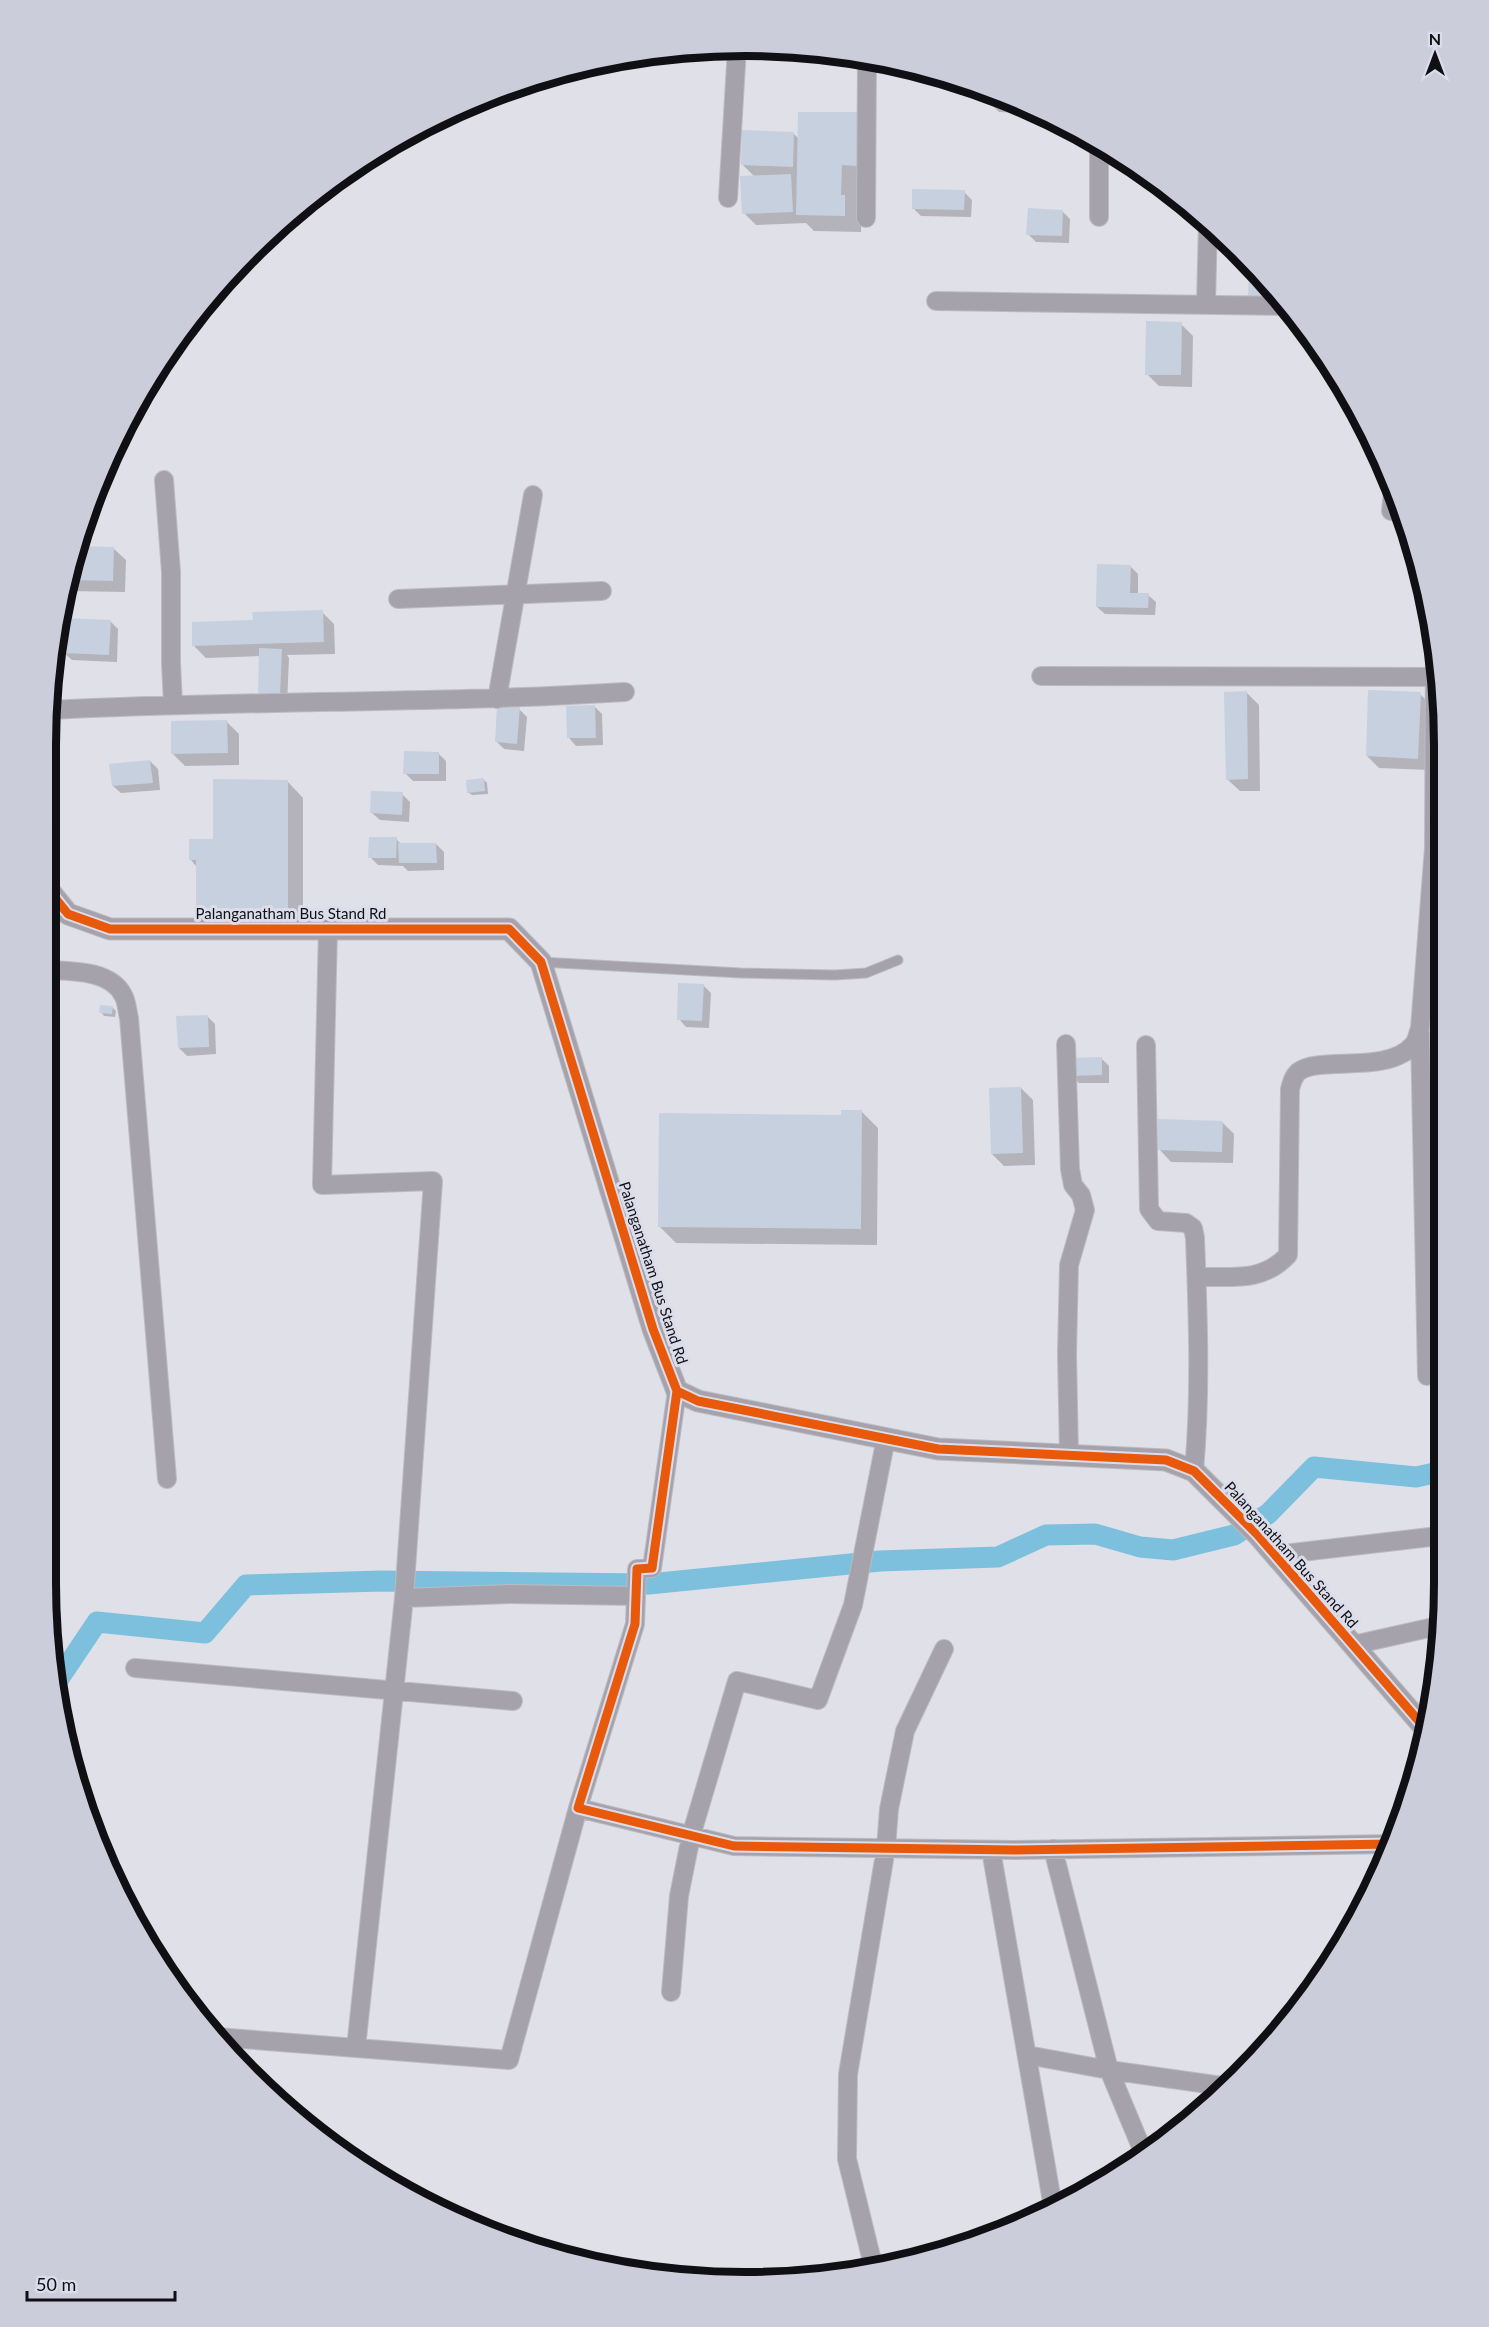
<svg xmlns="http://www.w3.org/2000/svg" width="1489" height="2327" font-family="Lato,sans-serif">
<rect width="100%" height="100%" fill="#e0e0e8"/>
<path fill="#0003" d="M988,90L1039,114L999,112L987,100Z
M857,114L873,130L857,181V208L861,213V232L814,231L806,223L756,225L744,213L755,177L742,164L793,133L799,139Z
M964,192L972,200L971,217L921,216L913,208Z
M1062,211L1070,219L1069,243L1036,242L1028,234Z
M1181,324L1193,336L1192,387L1159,386L1147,374Z
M76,547L113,548L126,560L125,592L68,591L66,589Z
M1130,566L1138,574V594L1148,595L1156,602L1155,615L1105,614L1097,607Z
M322,612L334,624L335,654L287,655L289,658L287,705L267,704L261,656L206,658L194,646L254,621Z
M110,621L118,629L117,662L72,660L64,653Z
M1247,693L1259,705L1260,791H1240L1227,779Z
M1420,694L1432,706L1429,770L1379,768L1367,756Z
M594,706L602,714L603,745L576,746L569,738Z
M519,709L527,717L524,751L504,749L496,741Z
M227,722L239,734V765L185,766L173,754Z
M438,753L446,761V781H413L405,773Z
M150,761L158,769L160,790L121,793L113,786Z
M484,780L487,783L488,794L472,795L468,792Z
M287,781L303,798V930H213L197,914V867L190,859Z
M402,794L410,802L409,822L380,820L372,813Z
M396,839L402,845L436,844L444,852V870L408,871L403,866L378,865L370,857Z
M703,985L711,993L709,1028L686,1027L679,1019Z
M112,1007L116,1011L115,1017L104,1016L101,1012Z
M207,1016L215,1024L216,1054L187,1056L179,1048Z
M51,1058L56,1062L57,1070L51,1071Z
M1101,1058L1109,1066V1083H1079L1071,1075Z
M1021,1088L1033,1100L1035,1165L1004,1166L992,1154Z
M862,1112L878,1128L877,1245L676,1243L660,1227L842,1116Z
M1222,1122L1234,1134L1233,1163L1171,1162L1159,1149Z"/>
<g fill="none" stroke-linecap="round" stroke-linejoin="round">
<path stroke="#7dc0dd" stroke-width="21" d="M54,1686L97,1622L205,1633L246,1585L381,1581L649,1584L880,1561L998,1557L1046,1535L1095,1534L1140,1547L1173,1550L1234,1535L1268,1514L1314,1467L1416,1477L1439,1472"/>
</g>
<path fill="#c6d0df" d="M986,90L1012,102L986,101Z
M798,112H857V166L842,165L841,195H845V216L796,215Z
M742,130L794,132L793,167L741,165Z
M791,174L793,212L742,214L740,176Z
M912,189L965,190L964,210L912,209Z
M1028,208L1063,210L1062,236L1026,235Z
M1249,265L1283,301H1248Z
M1146,321L1182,322L1181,375H1145Z
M76,546L114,547L113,581L68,580Z
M1097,564L1131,565L1130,593H1149L1148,608L1096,607Z
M323,610L324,642L192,646V622L253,620L252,612Z
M64,618L111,620L109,655L63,653Z
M259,648L282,649L280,697H258Z
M1368,690L1421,692L1418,759L1366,756Z
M1247,691L1248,779L1226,780L1224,692Z
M595,705L596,738H567L566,706Z
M497,706L520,707L517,744L495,742Z
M227,720L228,753L171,754V721Z
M404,751L439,752V774H403Z
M150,760L153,783L112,786L109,764Z
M484,778L485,791L467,793L466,780Z
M213,779L288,780V914H196V860H189V839H213Z
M371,791L403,792L402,815L370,813Z
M369,837H397L396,858H368Z
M398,843H436L437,863H399Z
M678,983L704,984L702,1021L677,1020Z
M100,1005L113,1006L112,1014L99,1013Z
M208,1015L209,1047L178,1048L176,1016Z
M1102,1057V1075L1069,1076V1058Z
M1021,1087L1023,1153L991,1154L989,1088Z
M841,1110H862L861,1229L658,1227L659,1113L841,1115Z
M1158,1119L1223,1121L1222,1152L1157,1150Z"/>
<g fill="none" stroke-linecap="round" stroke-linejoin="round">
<defs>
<path id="service" d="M541,962L741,973L835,975L866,973L898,960"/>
<path id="minor" d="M1099,142V217
M728,198L737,48
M866,218L867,58
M936,301L1287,306
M1206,305L1208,221
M164,480L171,572V663L173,704
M1393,491L1391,511L1401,512
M398,599L602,591
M1041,676L1439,677
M497,699L533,495
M51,710C242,700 434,704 625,692
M328,929L322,1185L433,1181L404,1598
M51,970C74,971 111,971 123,995C127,1001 127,1011 129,1018L167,1479
M1420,1033L1427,1376
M1066,1044L1070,1169L1073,1185L1081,1195L1085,1210L1069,1265L1067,1354L1069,1455
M1146,1045L1149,1209L1158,1221L1186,1223L1193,1228L1195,1238C1198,1316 1201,1393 1194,1471
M1197,1277C1231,1276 1262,1283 1288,1255L1290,1089C1292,1082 1293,1077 1298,1072C1319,1055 1387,1075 1413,1045C1417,1041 1418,1033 1420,1028L1434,848L1435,656
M677,1391L652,1568L637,1569L635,1624L578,1808L734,1846L1015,1850L1392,1844
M1275,1555L1439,1536
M1353,1645L1438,1626
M135,1668L513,1701
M1053,1849L1109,2070L1222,2086
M991,1850L1053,2207
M671,1992L679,1896L691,1836L737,1681L818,1700L853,1605L886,1438
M217,2037L509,2060L578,1808
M356,2048L404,1598L510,1594L635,1596
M1027,2055L1109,2070L1144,2154
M873,2265L847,2159L848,2074L886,1848L889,1809L905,1731L944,1649"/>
<path id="tertiary" d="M51,893L68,914L110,929H509L541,962L653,1329L677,1391L698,1401L938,1449L1166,1460L1194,1471L1257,1534L1424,1727"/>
</defs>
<use href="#service" stroke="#bbbbc1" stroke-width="11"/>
<use href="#minor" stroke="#bbbbc1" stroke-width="20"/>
<use href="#tertiary" stroke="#bbbbc1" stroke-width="23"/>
<use href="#service" stroke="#a6a2ac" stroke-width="9"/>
<use href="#minor" stroke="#a6a2ac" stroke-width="18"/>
<use href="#tertiary" stroke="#a6a2ac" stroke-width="21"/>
<defs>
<path id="cycleway" d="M51,893L68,914L110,929H509L541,962L653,1329L677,1391L698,1401L938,1449L1166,1460L1194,1471L1257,1534L1424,1727
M677,1391L652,1568L637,1569L635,1624L578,1808L734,1846L1015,1850L1392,1844"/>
</defs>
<use href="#cycleway" stroke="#dcddeb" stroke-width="13"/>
<use href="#cycleway" stroke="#e8590c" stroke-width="9"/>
</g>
<g text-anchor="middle" stroke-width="6" stroke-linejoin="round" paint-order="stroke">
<g font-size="15" fill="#0f0f14" stroke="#dcddeb">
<text x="291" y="919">Palanganatham Bus Stand Rd</text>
<text transform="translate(653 1273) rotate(72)" y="5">Palanganatham Bus Stand Rd</text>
<text transform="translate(1291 1555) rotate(48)" y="5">Palanganatham Bus Stand Rd</text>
</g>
</g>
<path d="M0 0H1489V2327H0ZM745 56H745A689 689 0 0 1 1434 745V1583A689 689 0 0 1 745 2272H745A689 689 0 0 1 56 1583V745A689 689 0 0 1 745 56Z" fill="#cccdda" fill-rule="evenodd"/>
<path fill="none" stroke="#0f0f14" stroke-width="8" d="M745 56H745A689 689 0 0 1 1434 745V1583A689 689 0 0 1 745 2272H745A689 689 0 0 1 56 1583V745A689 689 0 0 1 745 56Z"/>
<g transform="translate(1435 54)" stroke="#dcddeb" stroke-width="4.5" paint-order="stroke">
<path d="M0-4.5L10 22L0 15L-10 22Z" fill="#0f0f14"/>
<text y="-9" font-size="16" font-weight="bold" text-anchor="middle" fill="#0f0f14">N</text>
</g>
<path d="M27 2291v9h148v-9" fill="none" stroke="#0f0f14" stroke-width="3"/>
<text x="36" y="2291" font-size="18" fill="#0f0f14" stroke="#dcddeb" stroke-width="4.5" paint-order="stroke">50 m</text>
</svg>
